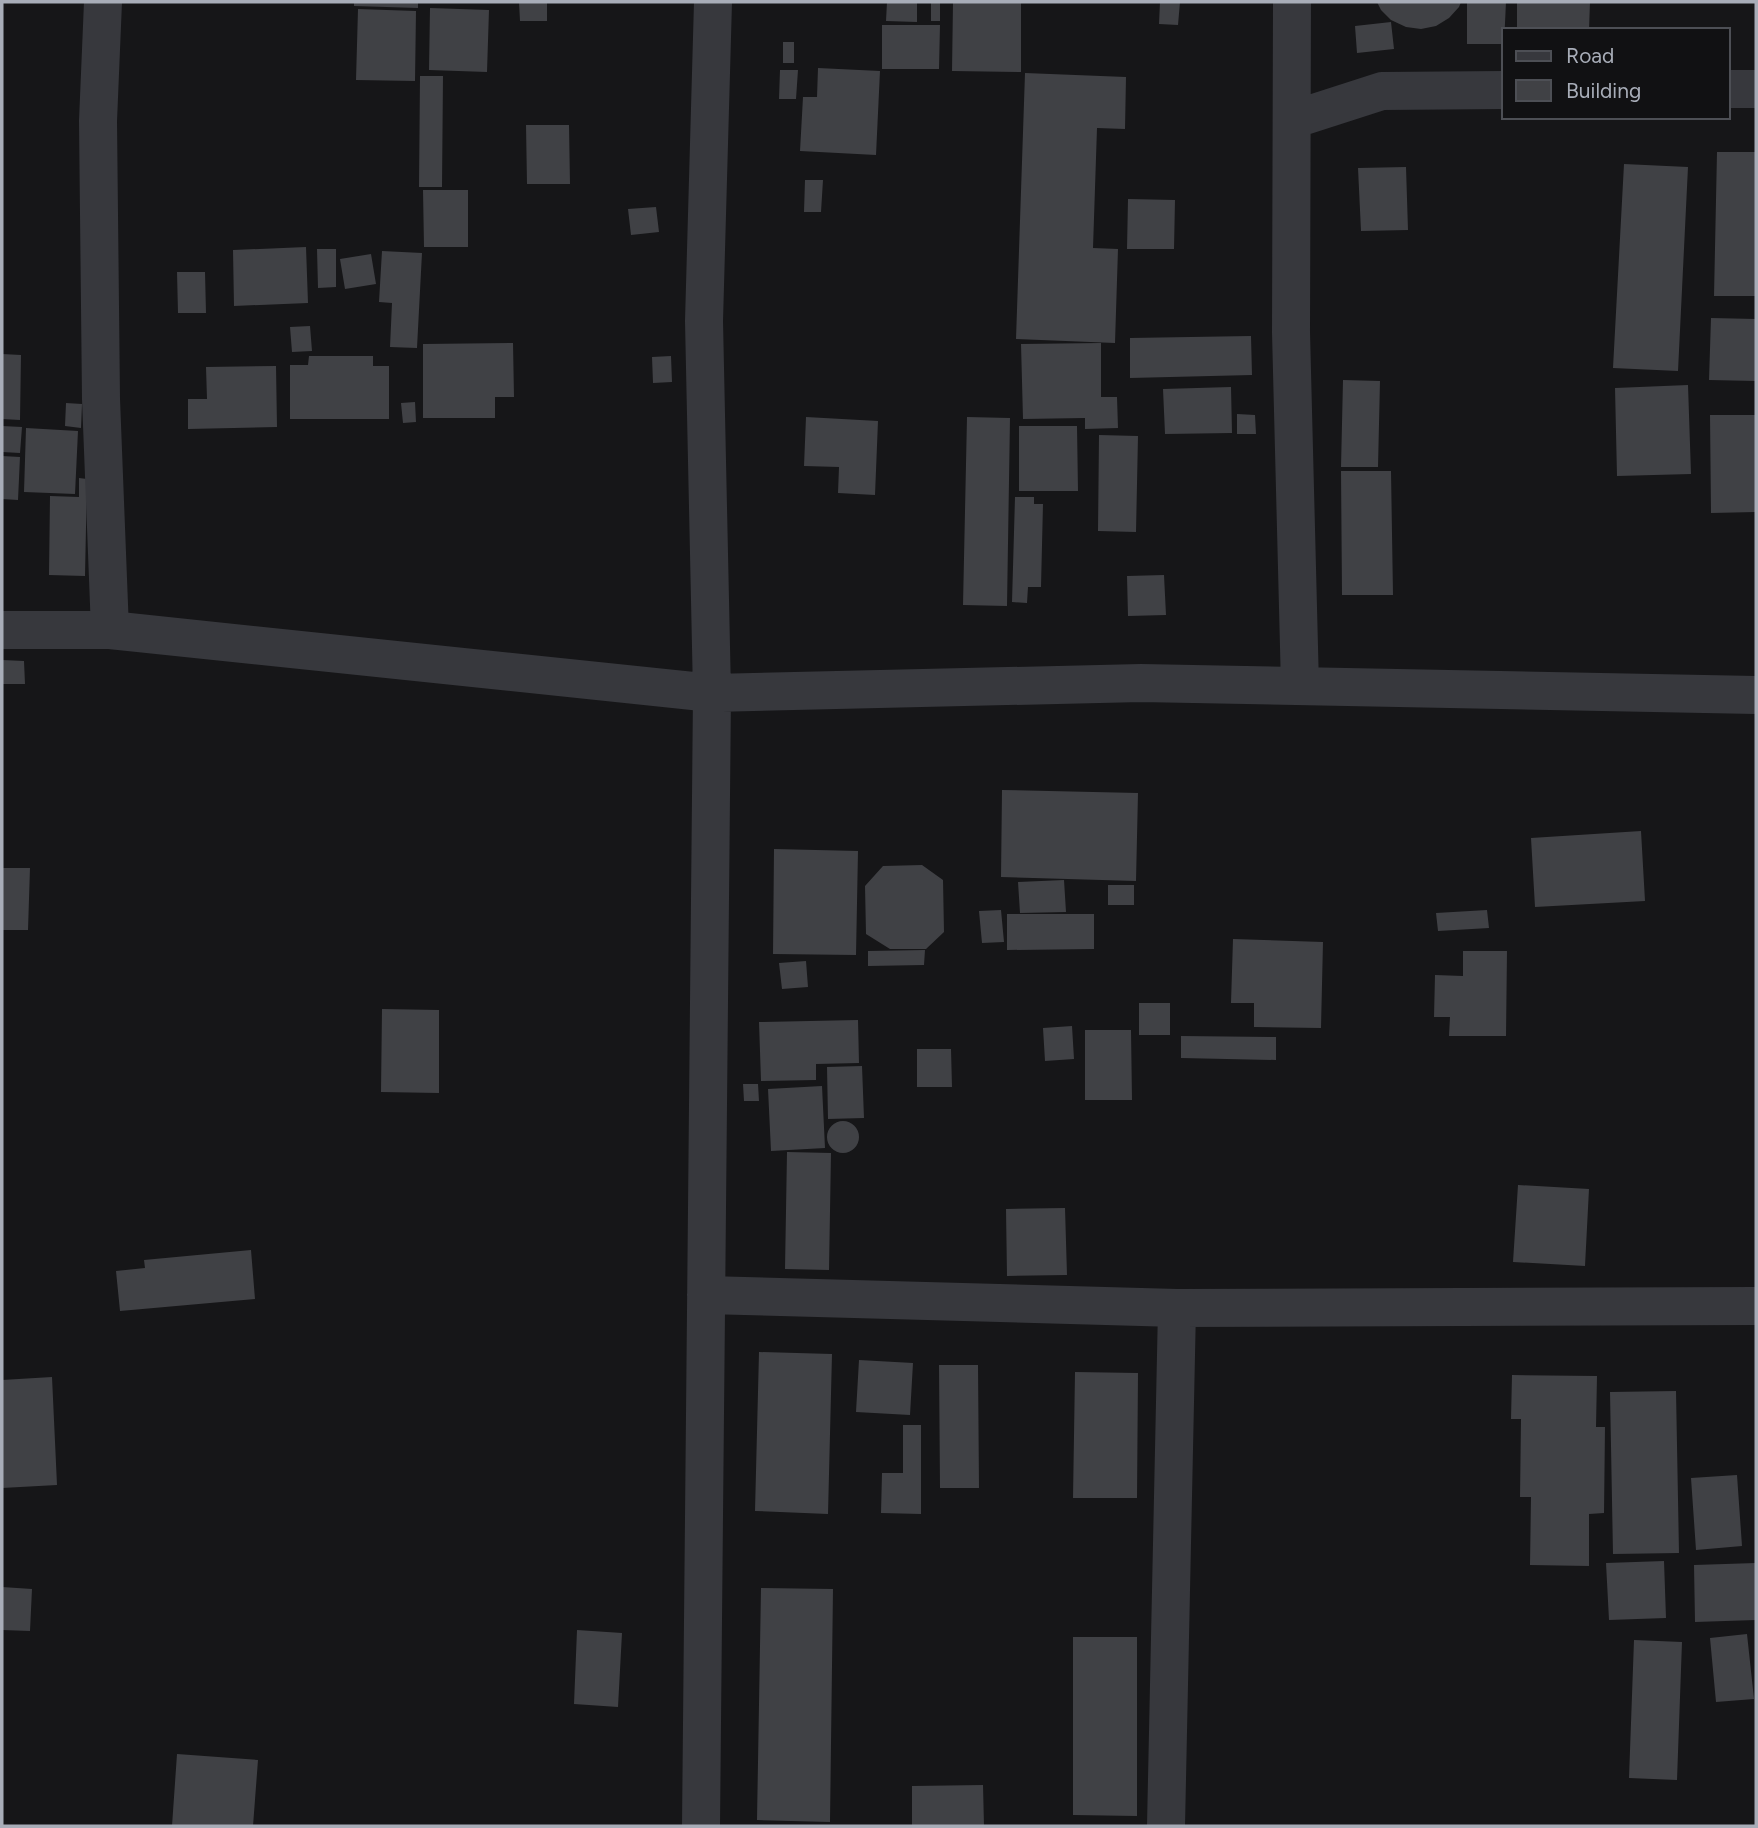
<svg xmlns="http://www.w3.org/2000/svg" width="1758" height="1828" font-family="Figtree,sans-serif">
<rect width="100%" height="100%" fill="#161618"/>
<path fill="#404145" d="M354,2H418V8L354,6Z
M519,2H547V21H520Z
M887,2H917V22L886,21Z
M931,2H940V21H931Z
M953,2H1021V72L952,71Z
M1160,2H1180L1178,25L1159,24Z
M1377,2H1461L1459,7L1449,18L1436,26L1421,29L1406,27L1391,20L1381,10Z
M1467,2H1506L1504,44H1467Z
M1517,2H1590L1589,30H1517Z
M430,8L489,10L487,72L429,70Z
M358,9L416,11L415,81L356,80Z
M1391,22L1394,49L1357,53L1355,26Z
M882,25H940L939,69H882Z
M783,42H794V63H783Z
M818,68L880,71L876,155L800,151L803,97H817Z
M780,70H798L796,99H779Z
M1025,73L1126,77L1125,129L1097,128L1093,248L1118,249L1115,343L1016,339Z
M420,76H443L442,187H419Z
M526,125H569L570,184H527Z
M1717,152H1756V296H1714Z
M1624,164L1688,167L1678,371L1613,368Z
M1406,167L1408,230L1361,231L1358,168Z
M805,180H823L821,212H804Z
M423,190H468V247H424Z
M1128,199L1175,200L1174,249H1127Z
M656,207L659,232L631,235L628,209Z
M306,247L308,303L234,306L233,250Z
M317,249H336V287L318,288Z
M382,251L422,253L417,348L390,347L392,303L379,302Z
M371,254L376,284L345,289L340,259Z
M177,272H205L206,313H178Z
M1711,318L1756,319V381L1709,380Z
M310,326L312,351L292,352L290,327Z
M1251,336L1252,375L1130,378V338Z
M513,343L514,397H495V418H423V344Z
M1101,343V397H1117L1118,428L1085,429V418L1023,419L1021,344Z
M2,354L21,355L20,420L2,419Z
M309,356H373V366H389V419H290V365H308Z
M671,356L672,382L653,383L652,357Z
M276,366L277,427L188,429V399H207L206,367Z
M1343,380L1380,381L1378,467H1341Z
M1688,385L1691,474L1617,476L1615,388Z
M1231,387L1232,433L1165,434L1163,389Z
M415,402L416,422L403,423L401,403Z
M66,403L82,404L81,428L65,426Z
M1237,414L1255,415L1256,434H1237Z
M1710,415H1756V512L1711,513Z
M806,417L878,421L875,495L838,493L839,467L804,466Z
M967,417L1010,418L1007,606L963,605Z
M2,426L22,427L20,453L2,452Z
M1019,426H1077L1078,491H1019Z
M26,428L78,431L75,494L24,492Z
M1099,435L1138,436L1136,532L1098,531Z
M2,456L20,457L18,500L2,499Z
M1341,471H1391L1393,595H1342Z
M79,478L87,479L85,576L49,575L50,496L79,497Z
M1015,497H1034V504H1043L1041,587H1028L1027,603L1012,602Z
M1164,575L1166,615L1128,616L1127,576Z
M2,660L24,661L25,684H2Z
M1002,790L1138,793L1136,881L1001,877Z
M1641,831L1645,901L1535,907L1531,838Z
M774,849L858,851L856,955L773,954Z
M922,865L943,880L944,932L926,949H890L866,934L865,886L883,866Z
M2,868H30L28,930H2Z
M1064,880L1066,912L1020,913L1018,882Z
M1108,885H1134V905H1108Z
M1001,910L1004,942L982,943L979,911Z
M1487,910L1489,928L1438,931L1436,913Z
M1007,914H1094V949L1007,950Z
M1233,939L1323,942L1321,1028L1254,1027V1003H1231Z
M925,950L924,965L868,966V951Z
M1463,951H1507L1506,1036H1449L1450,1017H1434L1435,975L1463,976Z
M806,961L808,987L782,989L779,963Z
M1139,1003H1170V1035H1139Z
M382,1009L439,1010V1093L381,1092Z
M858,1020L859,1063L816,1064V1080L761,1081L759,1022Z
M1072,1026L1074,1059L1045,1061L1043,1028Z
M1085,1030H1131L1132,1100H1085Z
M1181,1036L1276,1037V1060L1181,1058Z
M917,1049H951L952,1087H917Z
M862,1066L864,1118L828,1119L827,1067Z
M743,1084H758L759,1101H744Z
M822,1086L825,1148L771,1151L768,1089Z
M827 1137a16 16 0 1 1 32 0a16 16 0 1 1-32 0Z
M787,1152L831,1153L829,1270L785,1269Z
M1518,1185L1589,1189L1585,1266L1513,1262Z
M1065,1208L1067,1275L1007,1276L1006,1209Z
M251,1250L255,1299L120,1311L116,1271L145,1268L144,1260Z
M759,1352L832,1354L828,1514L755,1511Z
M859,1360L913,1363L910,1415L856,1412Z
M939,1365H978L979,1488H940Z
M1075,1372L1138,1373L1137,1498H1073Z
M1512,1375L1597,1376L1596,1427H1605L1604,1513L1589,1514V1566L1530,1565L1531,1497H1520L1521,1419H1511Z
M52,1377L57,1485L2,1488V1380Z
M1676,1391L1679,1553L1613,1554L1610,1392Z
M903,1425H921V1514L881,1513L882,1473H903Z
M1737,1475L1742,1546L1696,1550L1691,1478Z
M1664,1561L1666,1618L1609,1620L1606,1563Z
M1756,1563V1620L1695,1622L1694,1565Z
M2,1587L32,1589L30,1631L2,1630Z
M761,1588L833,1589L830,1822L757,1820Z
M577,1630L622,1633L618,1707L574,1704Z
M1747,1634L1754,1699L1716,1702L1710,1638Z
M1073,1637H1137V1816L1073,1815Z
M1634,1640L1682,1642L1677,1780L1629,1778Z
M177,1754L258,1760L253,1826H172Z
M983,1785L984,1826H912V1786Z"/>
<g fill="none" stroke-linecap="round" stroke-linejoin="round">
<path stroke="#37383d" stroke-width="38" d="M103,2L98,121L101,399L110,630
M1292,2L1291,332L1300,686
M1728,89H1756
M1292,120L1382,91L1504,90
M2,630H110L712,693L1141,683L1756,695
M706,1295L1177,1308L1756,1306
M701,1826L712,693L704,321L713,2
M1166,1826L1177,1308"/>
</g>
<rect width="1758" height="1828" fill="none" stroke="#a8adb8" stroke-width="7"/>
<rect x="1502" y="28" width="228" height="91" fill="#111113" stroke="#4d4f55" stroke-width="2"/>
<rect x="1516" y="51" width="35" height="10" fill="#37383d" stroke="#4d4f55" stroke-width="2"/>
<text x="1566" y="63" font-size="21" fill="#a8adb8">Road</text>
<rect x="1516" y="80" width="35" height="21" fill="#404145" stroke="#4d4f55" stroke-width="2"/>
<text x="1566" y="98" font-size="21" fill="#a8adb8">Building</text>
</svg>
